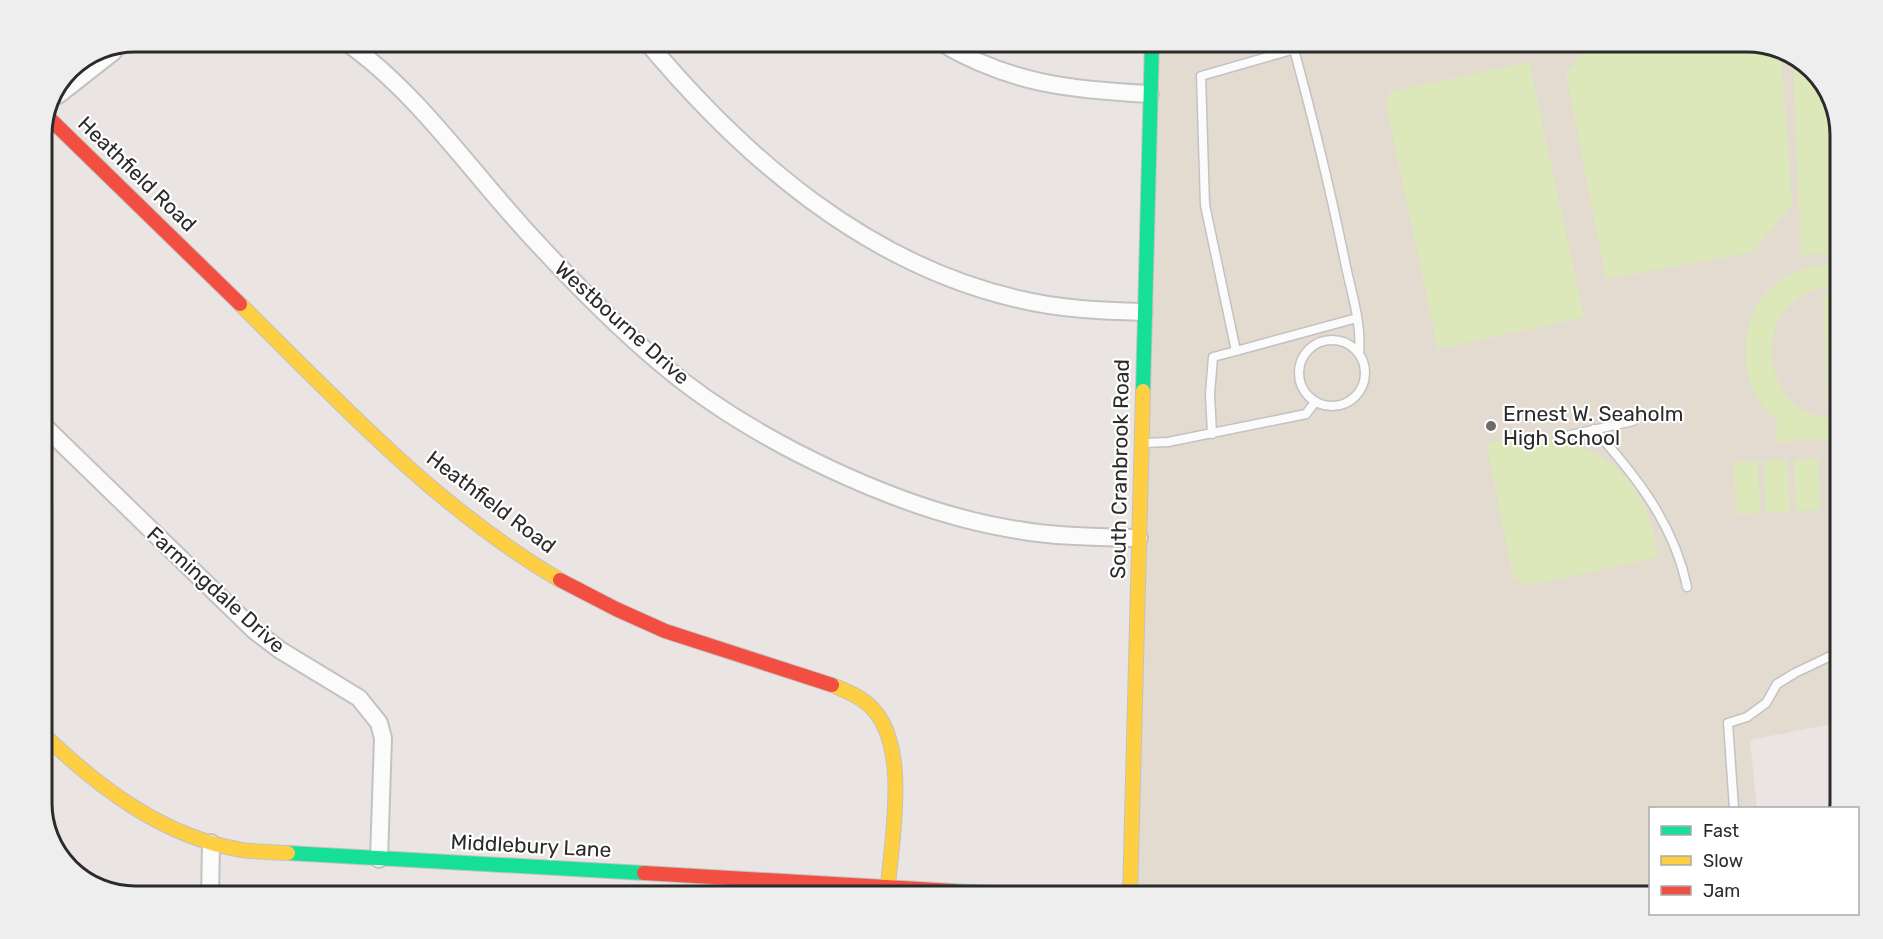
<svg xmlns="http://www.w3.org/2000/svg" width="1883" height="939" font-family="Rubik,sans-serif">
<rect width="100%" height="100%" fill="#eae5e2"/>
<path fill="#e4dbd0" d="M1151,42H1747L1788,52L1825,84L1841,130V722L1750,740L1757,808H1650V897H1129Z"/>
<path fill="#dce8b9" d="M1702,44L1781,50L1792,204L1753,252L1606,279L1566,74L1582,53Z
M1793,56L1825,84L1841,130V253L1801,255Z
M1529,62L1584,317L1438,349L1386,104L1390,92Z
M1841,263V285C1740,290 1757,423 1841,419V439L1777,442L1776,423L1782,422C1739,399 1735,329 1765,294C1784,272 1813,264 1841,263Z
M1841,293V406H1828L1823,294Z
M1524,436C1604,443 1647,476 1658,557L1528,586L1513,577L1486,443Z
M1794,459H1818L1820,510L1796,511Z
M1787,460L1790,511L1766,512L1764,461Z
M1758,461L1760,513L1736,514L1734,462Z"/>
<path fill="#d8d3d0" d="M1451,886H1480L1492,897H1426V892L1452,894Z"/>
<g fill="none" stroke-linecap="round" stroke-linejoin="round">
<defs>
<path id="lane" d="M1292,42C1312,115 1330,188 1345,262C1351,292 1362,323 1359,353
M1299 373a33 33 0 1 1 66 0a33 33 0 1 1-66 0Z
M1236,351L1357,318
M1594,429C1636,476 1674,524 1687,587
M1212,434L1210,394L1213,357L1236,351L1205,205L1201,76L1295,49
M1566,436L1633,421
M1144,443L1168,442L1306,414L1315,402
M1734,808L1728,723L1747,717L1766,703L1777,684L1795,673L1841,651"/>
<path id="street" d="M346,42C416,91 469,169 527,232C569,278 612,322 659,362C749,439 901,512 1018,530C1058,537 1098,537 1139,538
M647,42C744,158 866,264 1018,299C1059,309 1102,311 1144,312
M940,42C1010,84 1072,90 1150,94
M58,95L113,52
M42,424L255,631L280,650L359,698L379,723L383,738L379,859
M210,897L211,843"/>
<path id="fast" d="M1143,391L1152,42
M288,853L644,873
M953,891L1054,897"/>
<path id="slow" d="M240,304C339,402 438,509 560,580
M832,685C846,691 862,697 873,709C909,748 892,837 888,886
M42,733C98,787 163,837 242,850C257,852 273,852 288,853
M1130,897L1143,391"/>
<path id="jam" d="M48,117L240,304
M560,580L616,609L665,631L832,685
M644,873L953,891"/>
</defs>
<use href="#lane" stroke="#c3c2c2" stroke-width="11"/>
<use href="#street" stroke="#c3c2c2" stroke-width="20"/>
<use href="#fast" stroke="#c3c2c2" stroke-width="16"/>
<use href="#slow" stroke="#c3c2c2" stroke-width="16"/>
<use href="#jam" stroke="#c3c2c2" stroke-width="16"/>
<use href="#lane" stroke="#fcfbfb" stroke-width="8"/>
<use href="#street" stroke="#fcfbfb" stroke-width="16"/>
<use href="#fast" stroke="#16e098" stroke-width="14"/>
<use href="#slow" stroke="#ffcf43" stroke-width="14"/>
<use href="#jam" stroke="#f24e42" stroke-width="14"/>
</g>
<circle fill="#6e6c6b" stroke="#fff" stroke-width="2" cx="1491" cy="426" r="6"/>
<g text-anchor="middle" stroke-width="4.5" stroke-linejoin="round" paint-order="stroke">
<g font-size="21" fill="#2b2b2b" stroke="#fff">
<text transform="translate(137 174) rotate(44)" y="7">Heathfield Road</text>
<text transform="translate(622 323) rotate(42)" y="7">Westbourne Drive</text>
<text transform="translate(1120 469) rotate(-89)" y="7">South Cranbrook Road</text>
<text transform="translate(491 502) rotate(37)" y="7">Heathfield Road</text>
<text transform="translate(216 590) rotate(42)" y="7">Farmingdale Drive</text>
<text transform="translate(531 846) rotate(3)" y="7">Middlebury Lane</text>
</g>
<g font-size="21" fill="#2b2b2b" stroke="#fff" text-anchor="start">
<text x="1503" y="421">Ernest W. Seaholm<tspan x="1503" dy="24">High School</tspan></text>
</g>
</g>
<path d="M0 0H1883V939H0ZM135 52H1747A83 83 0 0 1 1830 135V803A83 83 0 0 1 1747 886H135A83 83 0 0 1 52 803V135A83 83 0 0 1 135 52Z" fill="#eee" fill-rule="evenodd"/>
<path fill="none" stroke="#2b2b2b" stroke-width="3" d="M135 52H1747A83 83 0 0 1 1830 135V803A83 83 0 0 1 1747 886H135A83 83 0 0 1 52 803V135A83 83 0 0 1 135 52Z"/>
<rect x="1649" y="807" width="210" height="108" fill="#ffffff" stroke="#aaaaaa" stroke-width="1.5"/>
<rect x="1661" y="826" width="30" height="9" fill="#16e098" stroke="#aaaaaa" stroke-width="1.5"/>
<text x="1703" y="837" font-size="18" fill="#2b2b2b">Fast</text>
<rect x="1661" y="856" width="30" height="9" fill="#ffcf43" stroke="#aaaaaa" stroke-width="1.5"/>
<text x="1703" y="867" font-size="18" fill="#2b2b2b">Slow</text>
<rect x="1661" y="886" width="30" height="9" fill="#f24e42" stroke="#aaaaaa" stroke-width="1.5"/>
<text x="1703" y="897" font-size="18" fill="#2b2b2b">Jam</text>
</svg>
